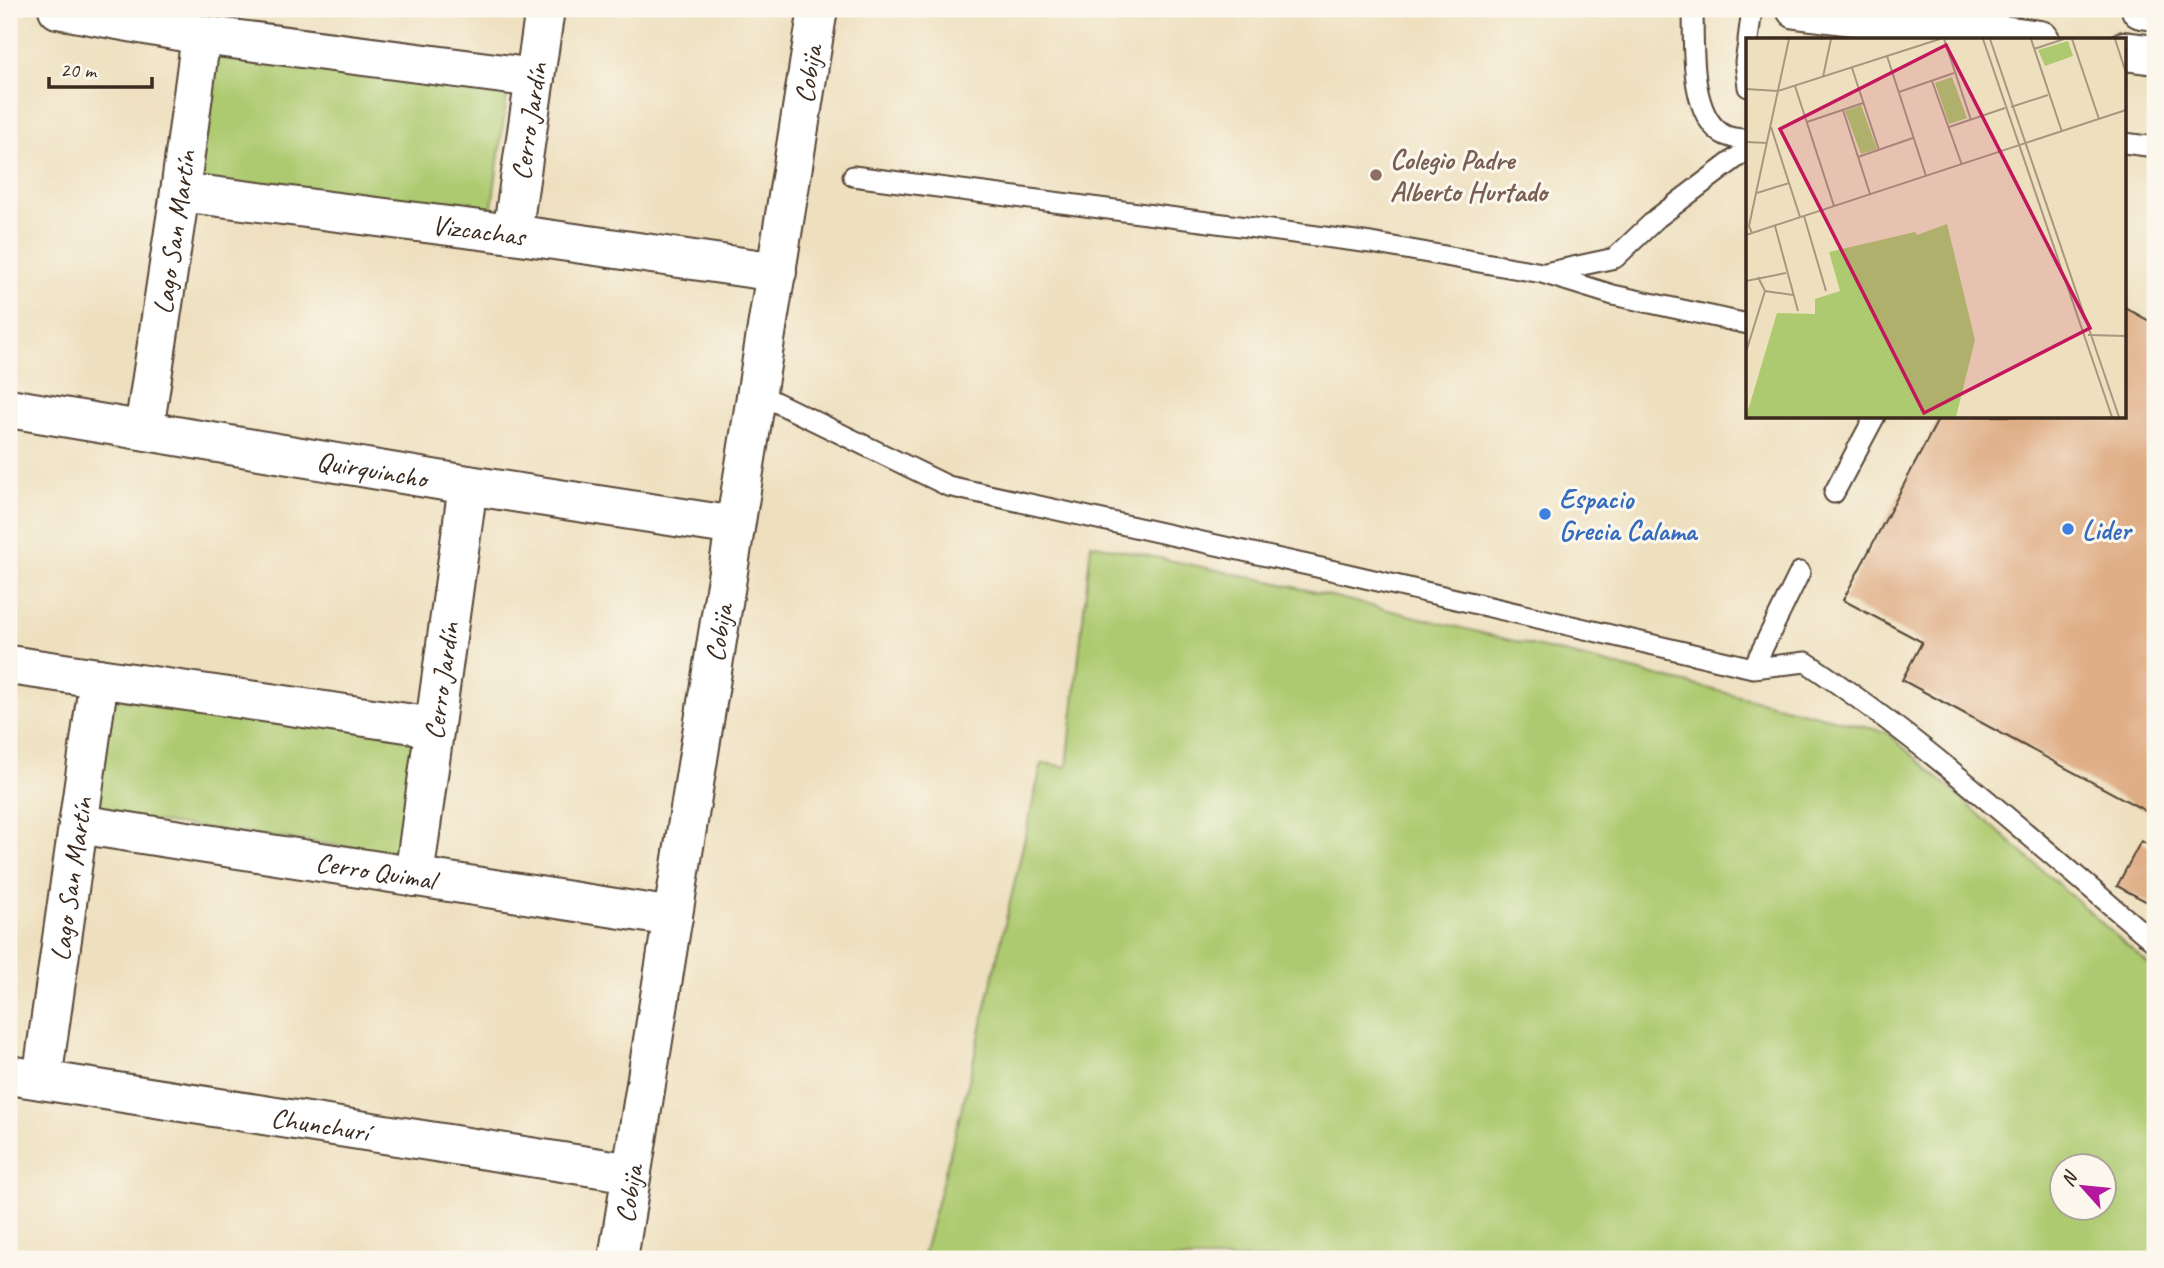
<svg xmlns="http://www.w3.org/2000/svg" width="2164" height="1268" font-family="Caveat,sans-serif">
<rect width="100%" height="100%" fill="#fbf7ec"/>
<filter id="ink" filterUnits="userSpaceOnUse"><feTurbulence type="fractalNoise" baseFrequency=".0143" numOctaves="2"/><feDisplacementMap in="SourceGraphic" scale="14" xChannelSelector="R" yChannelSelector="G"/><feConvolveMatrix kernelMatrix="1 2 1 2 8 2 1 2 1" color-interpolation-filters="sRGB"/></filter>
<filter id="wash" filterUnits="userSpaceOnUse"><feTurbulence type="fractalNoise" baseFrequency=".00686" numOctaves="4" result="noise"/><feDisplacementMap in="SourceGraphic" scale="28" xChannelSelector="R" yChannelSelector="G"/><feGaussianBlur stdDeviation="1.57" result="paint"/><feColorMatrix in="noise" values="0 0 0 0 0 0 0 0 0 0 0 0 0 0 0 0 0 1.4 0 .05"/><feComposite in="paint" operator="in"/></filter>
<g filter="url(#wash)">
<rect width="100%" height="100%" fill="#eee0bf"/>
<path fill="#adca70" stroke="#747a47" stroke-width="2" fill-rule="evenodd" d="M214,56L507,95L490,222L197,184Z
M1091,544L1270,581L1886,732L2155,970V1259H922L969,1080L1042,763L1067,767ZM2062,1166H2104V1208H2062Z
M106,697L422,735L402,854L90,813Z"/>
<g id="blocks">
<path fill="#dfae86" d="M2124,307L2155,324V816L1902,680L1922,642L1843,600L1940,416H2124Z
M2141,841L2155,848V906L2117,886Z"/>
</g>
</g>
<g filter="url(#ink)">
<use href="#blocks" fill-opacity="0" stroke="#564536" stroke-width="2"/>
<g fill="none" stroke-linecap="round" stroke-linejoin="round">
<defs>
<path id="service" d="M1693,9C1694,43 1689,111 1721,133C1728,138 1739,139 1748,139
M1748,40L1752,9
M1748,43L1745,62L1748,87
M2124,143L2155,147
M853,176L1371,243L1542,273L1613,295L1748,324
M1545,273L1615,258L1657,218L1748,149
M757,393L948,486L1335,571L1753,668
M1834,493L1875,416
M1800,572L1753,668L1806,662C1930,745 2041,847 2155,943"/>
<g id="minor">
<path d="M58,9L201,35L535,78"/>
<path id="s1" d="M180,192L512,234L777,272"/>
<path id="s2" d="M512,234L545,9"/>
<path id="s3" d="M9,408L468,485L735,526"/>
<path id="s4" d="M144,430L180,192L201,35"/>
<path d="M9,665L434,727"/>
<path id="s5" d="M78,824L673,917"/>
<path id="s6" d="M414,877L468,485"/>
<path id="s7" d="M9,1075L632,1173"/>
<path id="s8" d="M42,1080L99,678"/>
</g>
<g id="secondary">
<path d="M1796,9L2040,40"/>
<path d="M2141,9L2155,11"/>
<path d="M2124,51L2155,55"/>
<path id="s9" d="M618,1259L818,9"/>
</g>
</defs>
<use href="#service" stroke="#564536" stroke-width="23"/>
<use href="#minor" stroke="#564536" stroke-width="42"/>
<use href="#secondary" stroke="#564536" stroke-width="42"/>
<use href="#service" stroke="#fff" stroke-width="19"/>
<use href="#minor" stroke="#fff" stroke-width="38"/>
<use href="#secondary" stroke="#fff" stroke-width="38"/>
</g>
</g>
<circle fill="#8d6e63" stroke="#fbf7ec" stroke-width="2.5" cx="1376" cy="175" r="7"/>
<g fill="#3f7fe0" stroke="#fbf7ec" stroke-width="2.5">
<circle cx="1545" cy="514" r="7"/>
<circle cx="2068" cy="529" r="7"/>
</g>
<g text-anchor="middle" stroke-width="6" stroke-linejoin="round" paint-order="stroke">
<g font-size="28" fill="#3b2a1e" stroke="#fbf7ec">
<text dy="10" stroke="none"><textPath href="#s9" startOffset="1200">Cobija</textPath></text>
<text dy="10" stroke="none"><textPath href="#s2" startOffset="114">Cerro Jardín</textPath></text>
<text dy="10" stroke="none"><textPath href="#s1" startOffset="301">Vizcachas</textPath></text>
<text dy="10" stroke="none"><textPath href="#s4" startOffset="200">Lago San Martín</textPath></text>
<text dy="10" stroke="none"><textPath href="#s3" startOffset="368">Quirquincho</textPath></text>
<text dy="10" stroke="none"><textPath href="#s9" startOffset="634">Cobija</textPath></text>
<text dy="10" stroke="none"><textPath href="#s6" startOffset="198">Cerro Jardín</textPath></text>
<text dy="10" stroke="none"><textPath href="#s5" startOffset="301">Cerro Quimal</textPath></text>
<text dy="10" stroke="none"><textPath href="#s8" startOffset="203">Lago San Martín</textPath></text>
<text dy="10" stroke="none"><textPath href="#s7" startOffset="315">Chunchurí</textPath></text>
<text dy="10" stroke="none"><textPath href="#s9" startOffset="66">Cobija</textPath></text>
</g>
<g font-size="28" font-weight="bold" fill="#785e54" stroke="#fbf7ec" text-anchor="start">
<text x="1390" y="169">Colegio Padre<tspan x="1390" dy="32">Alberto Hurtado</tspan></text>
</g>
<g font-size="28" font-weight="bold" fill="#366cbe" stroke="#fbf7ec" text-anchor="start">
<text x="1559" y="508">Espacio<tspan x="1559" dy="32">Grecia Calama</tspan></text>
<text x="2082" y="539">Lider</text>
</g>
</g>
<g transform="translate(1746 38)">
<rect width="380" height="380" fill="#eee0bf"/>
<path d="M322,3L327,18L299,28L292,12ZM206,39L221,80L203,86L189,45ZM115,67L131,111L115,116L99,73ZM201,186L229,302L210,379H0L31,275L69,276V261L94,253L83,214L169,194L171,197Z" fill="#adca70"/>
<path fill="none" stroke="#a6977f" stroke-width="2" d="M198,1L225,82M237,1L366,379M244,1L373,379M285,1L316,94M326,1L353,81M369,1L380,35M288,11L318,1M141,18L180,138M106,30L133,112M77,39L85,1M186,43L216,127M49,48L88,168M0,51L32,53L194,1M153,54L208,35M265,69L302,57M97,72L124,156M61,84L117,65M25,89L54,179M203,89L259,70M0,104L21,105M112,119L167,100M11,155L43,145M58,178L80,253M29,188L52,273M6,195L3,188L43,1M0,197L380,72M12,239L19,253L47,257M0,243L40,235M342,297L380,298M0,314L19,253"/>
<path fill="#c2185b" fill-opacity="0.15" stroke="#c2185b" stroke-width="3.5" d="M200,7L344,290L178,375L34,91Z"/>
<rect width="380" height="380" fill="none" stroke="#3b2a1e" stroke-width="3.5"/>
</g>
<rect width="2164" height="1268" fill="none" stroke="#fbf7ec" stroke-width="35"/>
<g transform="translate(2083 1187) rotate(297)"><circle r="33" fill="#fbf7ec" stroke="#aea59a" stroke-width="2"/>
<path d="M0-5L12 26L0 18L-12 26Z" fill="#b5179e"/>
<text y="-10" font-size="19" font-weight="bold" text-anchor="middle" fill="#3b2a1e">N</text>
</g>
<path d="M49 77v10h103v-10" fill="none" stroke="#3b2a1e" stroke-width="3.5"/>
<text x="60" y="77" font-size="21" fill="#3b2a1e" stroke="#fbf7ec" stroke-width="5" paint-order="stroke">20 m</text>
</svg>
